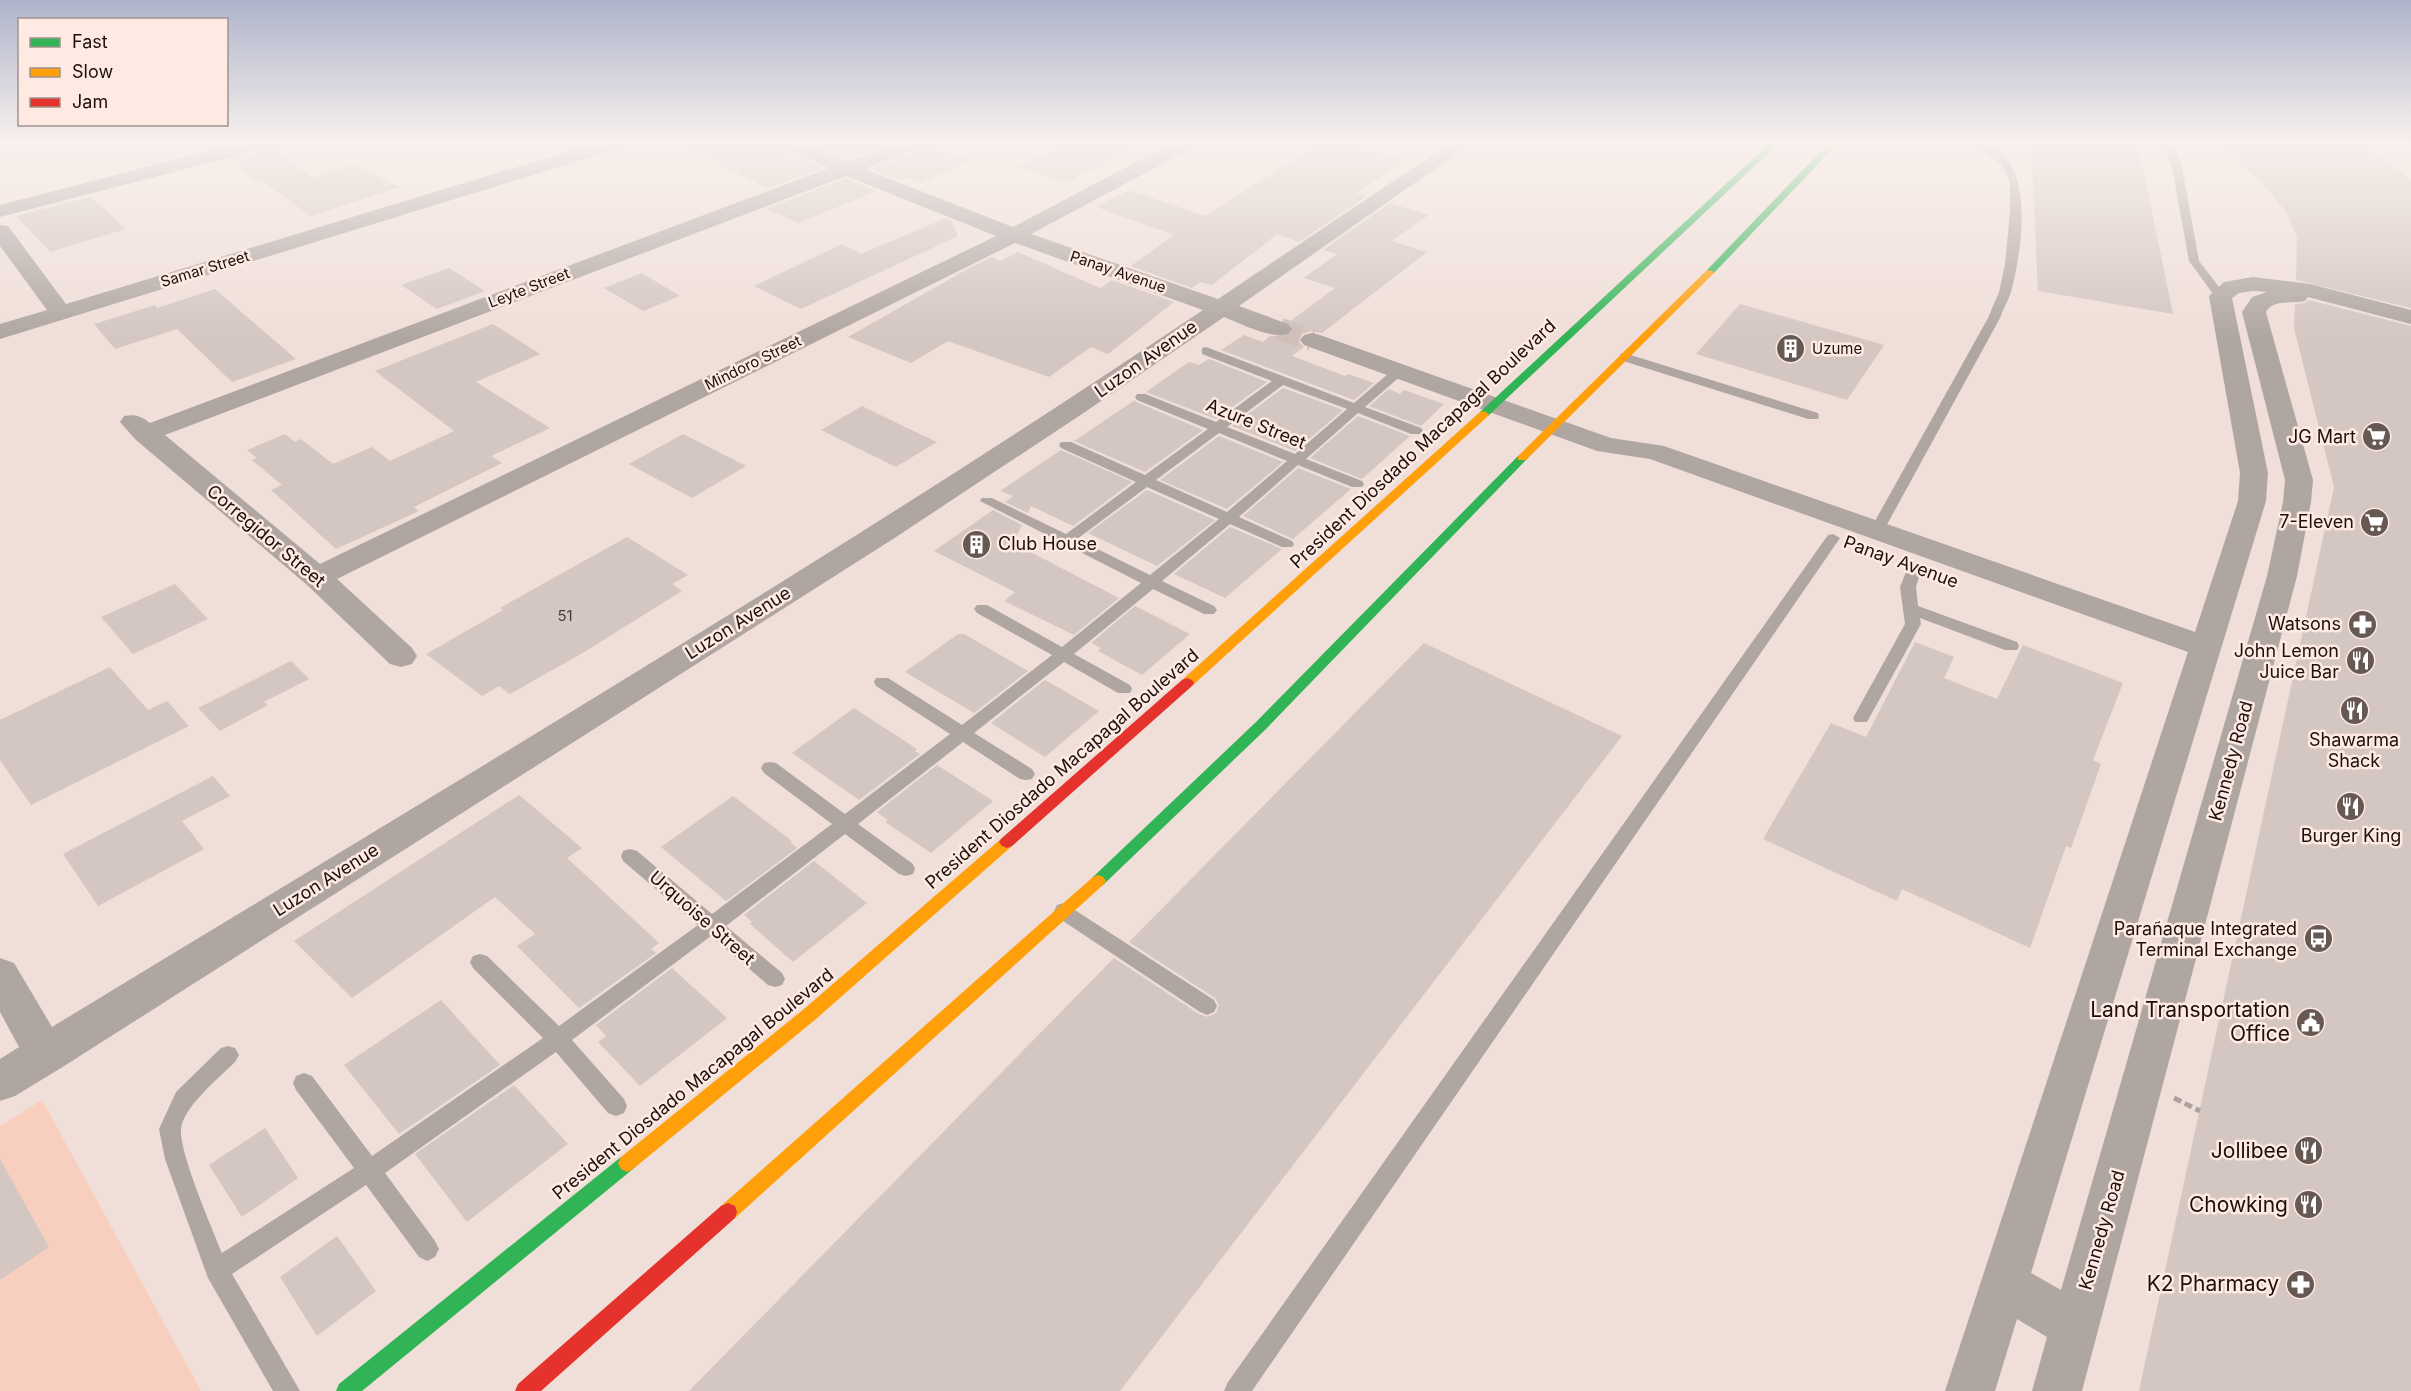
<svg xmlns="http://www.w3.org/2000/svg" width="2411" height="1391" font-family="Inter,sans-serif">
<rect width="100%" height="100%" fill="#f0ded8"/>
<path fill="#f8cfbf" d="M42,1100L201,1391H0V1126Z"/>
<path fill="#d4c6c1" d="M676,143H779L782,149L823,168L768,188Z
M812,143H889L847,160Z
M1066,143H1145L1067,182L1017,166Z
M1320,143H1344L1406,160L1356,193L1367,196L1299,242L1277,234L1212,285L1200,282L1192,288L1131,266L1174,235L1096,207L1129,190L1205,216Z
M2031,143H2138L2173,314L2038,291Z
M2213,143H2356L2375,153L2411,180V308L2296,280L2297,238L2287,213L2261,181Z
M925,144L971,160L920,183L908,178L901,181L870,169L922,149Z
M274,145L312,178L352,164L400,187L311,216L260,180L254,181L232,159L271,149Z
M846,178L877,191L798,223L766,209Z
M91,197L126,229L50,252L16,216Z
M1390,203L1429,215L1391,241L1427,252L1322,333L1311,331L1302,334L1298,340L1304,347L1292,356L1345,376L1348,374L1374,383L1354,400L1221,350L1244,335L1263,342L1270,336L1290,335L1294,329L1289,322L1335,288L1304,278L1337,254L1323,250Z
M946,218L952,221L958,236L801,309L754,286L842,244L861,254Z
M1018,252L1100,288L1112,280L1174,302L1108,354L1091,347L1049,377L948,341L911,363L848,337L971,267L992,257L1000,261Z
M449,268L485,291L437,309L401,285Z
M642,273L680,296L643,311L604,288Z
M215,289L296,359L232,382L177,329L115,349L94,324L155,305L157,308Z
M2309,300L2411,326V1391H2139L2334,487L2294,328L2295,304L2305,303Z
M1740,304L1884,345L1847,400L1696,354Z
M493,324L540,354L476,382L550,428L491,456L502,463L414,507L419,511L336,549L271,490L282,485L252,460L257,458L247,450L285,434L295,442L301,439L333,464L372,447L390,461L454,431L375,371Z
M1209,359L1267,382L1216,419L1146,392L1189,362L1199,365Z
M1283,388L1343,410L1295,451L1232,426Z
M1389,389L1400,394L1404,390L1444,404L1421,426L1369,406Z
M1135,400L1136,402L1203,430L1145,472L1074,441Z
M862,406L903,426L937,442L896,467L821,430Z
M1358,416L1410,436L1362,479L1310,458Z
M683,434L746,466L692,498L629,464Z
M1219,436L1283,462L1227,509L1160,480Z
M1061,450L1132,482L1073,526L1031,506L1028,513L1005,502L1013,496L1000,491Z
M1298,468L1351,489L1293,539L1243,516Z
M1147,490L1215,520L1157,566L1088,533Z
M993,510L1022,525L1013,543L1119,598L1074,635L1004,601L1015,592L934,551Z
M1230,527L1282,549L1225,598L1174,574Z
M627,537L688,575L672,584L682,591L586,651L510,694L499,686L482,696L426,654L503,610L500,608Z
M175,584L208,619L133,654L101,617Z
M1135,606L1190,634L1142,675L1098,651L1101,648L1091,643Z
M958,634H964L1028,671L974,713L905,672Z
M1915,642L1954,657L1944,678L1997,699L2023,645L2123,683L2093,760L2101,764L2071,848L2066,846L2030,948L1902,889L1897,901L1763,839L1831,723L1866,737Z
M1424,643L1622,736L1120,1391H689L1114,958L1199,1014L1208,1017L1216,1013L1219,1005L1215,998L1129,942Z
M291,661L309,679L264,702L268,705L220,731L198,708Z
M110,667L148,710L167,701L189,726L31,805L0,760V720Z
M1045,680L1099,711L1045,757L991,723Z
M854,708L917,749L915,751L920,754L859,800L792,753Z
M937,765L993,801L931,853L885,822L888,820L877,812Z
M213,776L230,796L182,821L204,849L98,906L63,854Z
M519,795L582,848L567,858L659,943L651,949L656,953L579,1008L517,946L535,934L495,897L352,998L294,941Z
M733,796L792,841L790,842L797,848L726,901L661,847Z
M814,861L867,903L793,962L750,924L752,922L744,915Z
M672,968L727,1018L640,1086L598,1042L606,1036L596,1025Z
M441,1000L500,1065L399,1134L344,1065Z
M514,1085L568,1144L467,1222L415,1154Z
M265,1128L298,1178L242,1217L209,1165Z
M0,1159L49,1247L0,1280Z
M337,1236L376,1291L317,1336L280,1277Z"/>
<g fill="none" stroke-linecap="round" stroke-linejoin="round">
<path stroke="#d0bfb9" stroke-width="22" stroke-dasharray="22 10" stroke-linecap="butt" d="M1280,329L1312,340"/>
<path stroke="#aba29f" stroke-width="2" stroke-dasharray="4 2" stroke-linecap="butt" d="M501,143L513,151"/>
<path stroke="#aba29f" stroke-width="5" stroke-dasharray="8 4" stroke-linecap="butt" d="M2174,1098L2200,1111"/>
<path fill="#afa6a2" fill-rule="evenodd" d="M1972,143C2040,143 2022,251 2011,292C2008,301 2003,309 2000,318L1884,530L1877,534L1870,530L1988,318L1999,292L2005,264L2010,212V182L2002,165Z
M2157,143H2167L2177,154L2182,167L2199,261L2226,296L2224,298H2216L2189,261L2172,167L2167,155Z
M1206,347L1354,403L1395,368H1403L1405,371L1403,374L1365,407L1421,428L1423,431L1421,434H1411L1358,413L1306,459L1362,481L1364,484L1362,487H1352L1298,465L1239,517L1292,541L1294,544L1292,547H1282L1230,524L1162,581L1214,606L1217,610L1214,614H1204L1153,589L1074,654L1130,685L1132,689L1130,693H1118L1064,662L974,733L1032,769L1035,774L1032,779L1026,780L1020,779L963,742L858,824L913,864L915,869L913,874L906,876L899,874L845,834L726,926L782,973L785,979L782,985L775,987L768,985L711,936L572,1040L624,1099L627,1106L624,1113L616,1116L608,1113L556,1052L385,1173L435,1241L439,1249L435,1257L427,1261L419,1257L366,1185L232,1274L300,1391H273L208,1278L165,1159L159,1129L176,1092L221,1048L228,1046L235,1048L239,1055L235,1062C220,1077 183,1107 181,1129C179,1152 212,1228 222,1253L354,1168L296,1090L293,1083L296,1076L304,1073L312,1076L372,1156L543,1038L473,968L470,962L473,956L480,954L487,956L559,1026L698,925L623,861L621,856L623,851L630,849L637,851L712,914L832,824L764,773L761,768L764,763L770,762L776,763L845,814L950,734L876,686L874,682L876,678H888L962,725L1052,655L977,613L974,609L977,605H987L1062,647L1141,583L980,501L982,498H992L1066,534L1136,482L1061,448L1059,445L1061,442H1071L1145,475L1208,429L1137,400L1135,397L1137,394H1145L1216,422L1272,381L1202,354V348ZM1283,385L1347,409L1295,454L1227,427ZM1219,433L1287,461L1227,512L1156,480ZM1147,487L1219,519L1150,575L1077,539Z
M1624,353L1818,413L1819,416L1818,419H1808L1620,360V354Z
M1833,534L1840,538L1252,1391H1224L1228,1382L1828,535Z
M1915,562L1922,567L1916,587L1918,606L2017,642L2019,646L2017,650H2005L1920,618L1921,624L1867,722H1855L1853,718L1905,624L1900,587L1908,567Z
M1064,903L1214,1000L1217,1006L1214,1012L1207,1015L1200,1012L1057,917L1054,911L1057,905Z"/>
<path fill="#afa6a2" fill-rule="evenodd" d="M239,143H272L270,147L0,217V205Z
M596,143H626L624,147L0,339V324L47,310L0,246V225L8,226L66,304Z
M781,143H806L847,162L896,143H923L921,147L864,169L1013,227L1172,143H1196L1194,147L1031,234L1218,299L1450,143H1472L1239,306L1288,324L1292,329L1288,334C1269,339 1242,324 1224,317L1082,414L893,539L61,1068L15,1096L0,1101V1059L19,1047L0,1012V958L14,963L52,1027C438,792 828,562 1203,310L1015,243L337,579L412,648L417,656L412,664L401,667L390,664L306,584L136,440L120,422L124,416C135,414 141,416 150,423L829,168L783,147ZM846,176L996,236L320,564L165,435Z
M2253,277L2310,284L2411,310V324L2308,297L2305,301C2292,304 2272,299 2266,312L2313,480L2311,502L2297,576L2082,1391H2032L2047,1337L2017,1319L1995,1391H1945L2188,652L1650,459L1597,451L1304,345L1300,340L1304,335L1312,333L1320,335L1611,438L1664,446L2195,632L2238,501L2240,473L2209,296L2224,282ZM2253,291L2267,292L2252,297L2242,312L2285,480L2283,502L2267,576L2061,1290L2031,1273L2266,501L2268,473L2232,298L2239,293Z"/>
<path fill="#30b455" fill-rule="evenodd" d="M1770,143H1779L1488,416H1480V412Z
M1829,143H1838L1713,274H1707V270Z
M1522,455L1528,458L1526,460L1266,729L1103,885L1098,887L1093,885L1090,881L1093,877L1256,722L1518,456Z
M627,1154L633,1157L636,1163L633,1169L362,1391H336L339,1384L621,1157Z"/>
<path fill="#ff9f0a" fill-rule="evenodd" d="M1707,270L1715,272L1526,460H1518V456Z
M1484,411L1489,414L1488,416L1192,686H1182L1180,683L1182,680L1480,412Z
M1007,836L1012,838L1015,842L1012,846L816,1019L633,1169L627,1172L621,1169L618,1163L621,1157L804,1009L1002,838Z
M1098,875L1103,877L1106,881L1103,885L735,1218L728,1221L721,1218L719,1212L721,1206L1093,877Z"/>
<path fill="#e5322d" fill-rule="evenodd" d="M1187,678L1192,680L1194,683L1192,686L1012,846L1007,848L1002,846L999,842L1002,838L1182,680Z
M728,1203L735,1206L737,1212L735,1218L541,1391H515L518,1384L721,1206Z"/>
</g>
<linearGradient id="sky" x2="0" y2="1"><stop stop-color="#adb4ca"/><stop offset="0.42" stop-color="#f8f0ed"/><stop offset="1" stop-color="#f8f0ed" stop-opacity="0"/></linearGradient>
<rect width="2411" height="338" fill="url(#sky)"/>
<defs>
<symbol id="building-disc" viewBox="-11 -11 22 22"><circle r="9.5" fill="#665853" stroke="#feeae3"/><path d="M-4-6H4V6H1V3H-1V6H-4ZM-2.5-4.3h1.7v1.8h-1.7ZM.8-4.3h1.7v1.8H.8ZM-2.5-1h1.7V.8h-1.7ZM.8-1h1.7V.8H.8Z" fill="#fff"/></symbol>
<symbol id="supermarket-disc" viewBox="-11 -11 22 22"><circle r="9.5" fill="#665853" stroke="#feeae3"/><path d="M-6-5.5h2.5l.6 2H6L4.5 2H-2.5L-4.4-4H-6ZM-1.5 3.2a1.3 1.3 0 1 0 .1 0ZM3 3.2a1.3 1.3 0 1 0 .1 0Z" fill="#fff"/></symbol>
<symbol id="pharmacy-disc" viewBox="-11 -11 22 22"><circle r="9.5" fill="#665853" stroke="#feeae3"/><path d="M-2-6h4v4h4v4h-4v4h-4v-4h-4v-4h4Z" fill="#fff"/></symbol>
<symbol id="restaurant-disc" viewBox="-11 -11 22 22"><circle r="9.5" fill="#665853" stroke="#feeae3"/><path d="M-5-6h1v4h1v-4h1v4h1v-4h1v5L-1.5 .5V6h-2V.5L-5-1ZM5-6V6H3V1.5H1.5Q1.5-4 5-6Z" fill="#fff"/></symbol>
<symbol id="bus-disc" viewBox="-11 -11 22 22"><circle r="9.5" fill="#665853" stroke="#feeae3"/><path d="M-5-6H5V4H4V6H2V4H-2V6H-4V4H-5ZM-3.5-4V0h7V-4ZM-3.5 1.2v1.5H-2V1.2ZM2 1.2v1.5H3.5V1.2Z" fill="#fff"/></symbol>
<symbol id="civic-disc" viewBox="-11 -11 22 22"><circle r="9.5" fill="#665853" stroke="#feeae3"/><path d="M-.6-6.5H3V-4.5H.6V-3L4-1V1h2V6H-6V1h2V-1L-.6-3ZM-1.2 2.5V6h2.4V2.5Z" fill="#fff"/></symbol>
</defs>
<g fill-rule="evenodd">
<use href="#building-disc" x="1774" y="332" width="33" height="33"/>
<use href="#supermarket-disc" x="2360" y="420" width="33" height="33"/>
<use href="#supermarket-disc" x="2358" y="506" width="33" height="33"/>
<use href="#building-disc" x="960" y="528" width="33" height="33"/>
<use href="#pharmacy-disc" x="2346" y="608" width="33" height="33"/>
<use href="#restaurant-disc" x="2344" y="644" width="33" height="33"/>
<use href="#restaurant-disc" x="2338" y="694" width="33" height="33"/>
<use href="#restaurant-disc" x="2334" y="790" width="33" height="33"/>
<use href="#bus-disc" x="2302" y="922" width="33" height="33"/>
<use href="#civic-disc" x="2294" y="1006" width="33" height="33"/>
<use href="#restaurant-disc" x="2292" y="1134" width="33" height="33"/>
<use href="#restaurant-disc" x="2292" y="1188" width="33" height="33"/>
<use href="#pharmacy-disc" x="2284" y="1268" width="33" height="33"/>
</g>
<g text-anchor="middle" stroke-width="5" stroke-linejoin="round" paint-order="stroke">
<g font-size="15" fill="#1b100c" stroke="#feeae3">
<text transform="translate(205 269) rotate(-17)" y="5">Samar Street</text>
<text transform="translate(1118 272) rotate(19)" y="5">Panay Avenue</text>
<text transform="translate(529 288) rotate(-21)" y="5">Leyte Street</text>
<text transform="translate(753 363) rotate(-26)" y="5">Mindoro Street</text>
</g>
<g font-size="15" fill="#1b100c" stroke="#feeae3" text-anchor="start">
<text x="1812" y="354">Uzume</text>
</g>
<g font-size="15" fill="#4a3e3a">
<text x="565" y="621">51</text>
</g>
<g font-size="18" fill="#1b100c" stroke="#feeae3">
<text transform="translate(1146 359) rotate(-35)" y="6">Luzon Avenue</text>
<text transform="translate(1256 424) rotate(22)" y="6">Azure Street</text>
<text transform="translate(1423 444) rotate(-43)" y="6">President Diosdado Macapagal Boulevard</text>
<text transform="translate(266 536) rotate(40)" y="6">Corregidor Street</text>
<text transform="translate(1901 562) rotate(20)" y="6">Panay Avenue</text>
<text transform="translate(738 623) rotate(-32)" y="6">Luzon Avenue</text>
<text transform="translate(2231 761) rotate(-75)" y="6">Kennedy Road</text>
<text transform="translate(1062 769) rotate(-41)" y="6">President Diosdado Macapagal Boulevard</text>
<text transform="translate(326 880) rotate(-32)" y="6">Luzon Avenue</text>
<text transform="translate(702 918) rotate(41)" y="6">Urquoise Street</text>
<text transform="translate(693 1084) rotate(-39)" y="6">President Diosdado Macapagal Boulevard</text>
<text transform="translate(2102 1230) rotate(-74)" y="6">Kennedy Road</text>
</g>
<g font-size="18" fill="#1b100c" stroke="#feeae3" text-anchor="end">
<text x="2356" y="443">JG Mart</text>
<text x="2354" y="528">7-Eleven</text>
<text x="998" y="550" text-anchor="start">Club House</text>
<text x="2341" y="630">Watsons</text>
<text x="2339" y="657">John Lemon<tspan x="2339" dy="21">Juice Bar</tspan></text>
<text x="2354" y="746" text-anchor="middle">Shawarma<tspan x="2354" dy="21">Shack</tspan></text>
<text x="2351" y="842" text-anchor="middle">Burger King</text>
<text x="2297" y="935">Parañaque Integrated<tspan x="2297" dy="21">Terminal Exchange</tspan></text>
</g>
<g font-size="21" fill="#1b100c" stroke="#feeae3" text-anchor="end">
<text x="2290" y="1017">Land Transportation<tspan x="2290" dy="24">Office</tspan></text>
<text x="2288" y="1158">Jollibee</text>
<text x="2288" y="1212">Chowking</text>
<text x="2279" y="1291">K2 Pharmacy</text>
</g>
</g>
<rect x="18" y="18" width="210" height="108" fill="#feeae3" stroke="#a3938d" stroke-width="1.5"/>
<rect x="30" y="38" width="30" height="9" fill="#30b455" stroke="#a3938d" stroke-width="1.5"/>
<text x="72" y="48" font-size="18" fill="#1b100c">Fast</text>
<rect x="30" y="68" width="30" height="9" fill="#ff9f0a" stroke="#a3938d" stroke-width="1.5"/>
<text x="72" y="78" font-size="18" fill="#1b100c">Slow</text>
<rect x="30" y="98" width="30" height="9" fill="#e5322d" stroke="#a3938d" stroke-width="1.5"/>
<text x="72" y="108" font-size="18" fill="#1b100c">Jam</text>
</svg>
